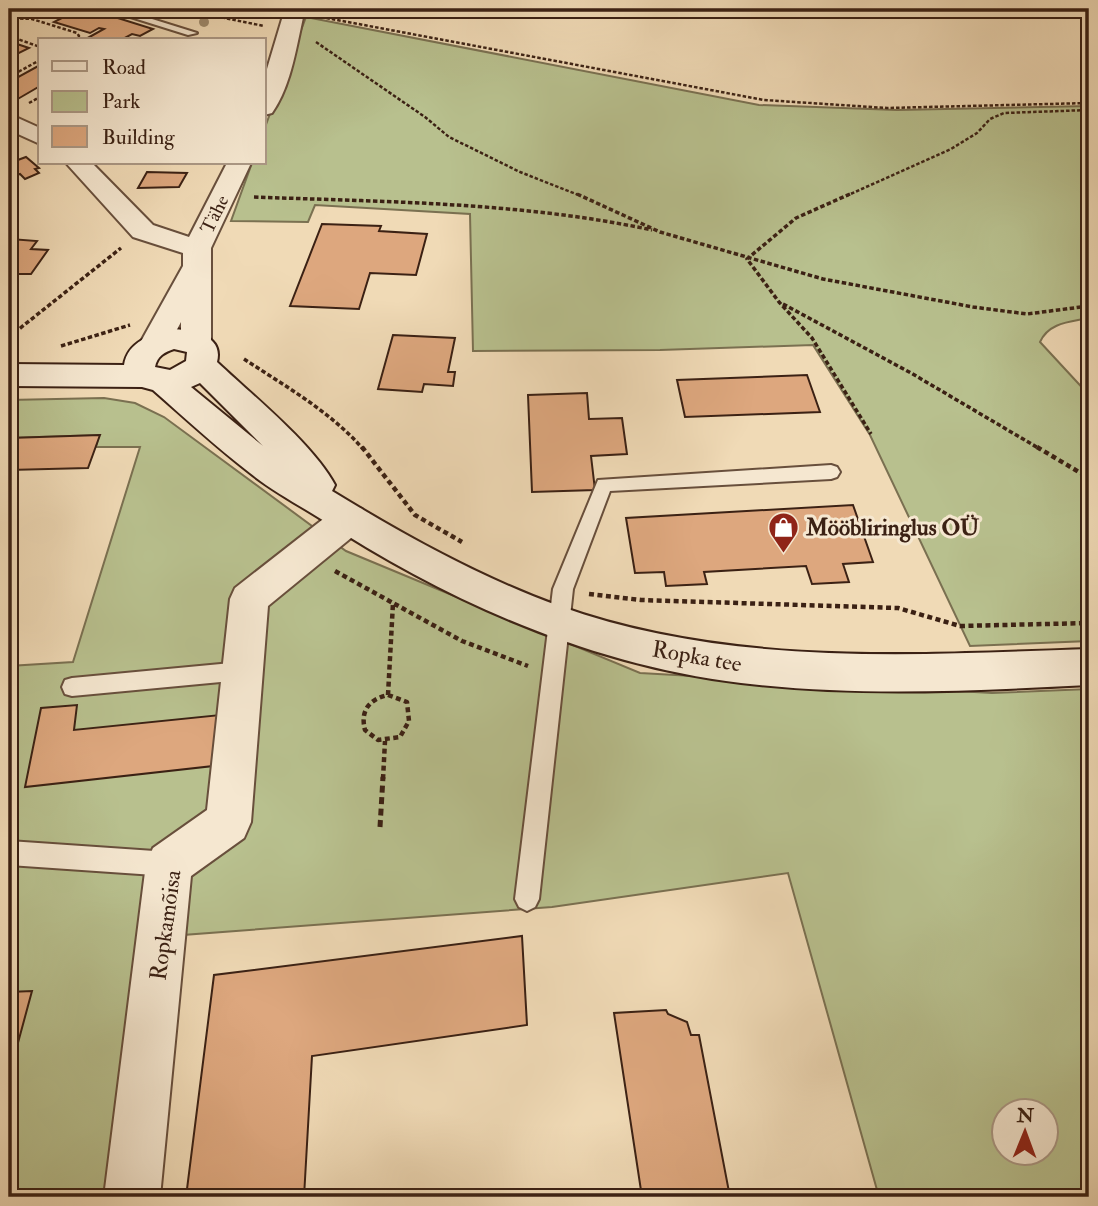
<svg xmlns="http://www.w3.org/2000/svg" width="1098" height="1206" font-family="'IM FELL Double Pica',serif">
<rect width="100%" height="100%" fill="#f0dab6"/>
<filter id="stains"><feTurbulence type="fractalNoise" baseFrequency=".00286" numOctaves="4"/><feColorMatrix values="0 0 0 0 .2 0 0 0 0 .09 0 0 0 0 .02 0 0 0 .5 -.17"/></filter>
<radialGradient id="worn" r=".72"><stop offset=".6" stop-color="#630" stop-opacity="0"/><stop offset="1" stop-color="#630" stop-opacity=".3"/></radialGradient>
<path fill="#b8c08e" stroke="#7a7051" stroke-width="2" fill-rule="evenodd" d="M306,17L759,105L897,110L1089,106V318C1071,322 1049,322 1040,342L1089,395V641L970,646L870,435L813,345L660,350L473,351L470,214L315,205L308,222L231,221L252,163H264V130Z
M104,398L135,403L164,417L346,551L640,673L992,693L1089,689V1197H879L788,873L552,907L183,935L146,1197H9V666L73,662L140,447H96L99,435L9,438V400ZM1004,1112H1046V1154H1004Z"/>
<path fill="#dda77e" stroke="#3b2114" stroke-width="2" d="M9,9H89L153,29L140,36L132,34L121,40H84L104,29L99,28L90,33L54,22L64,17L52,13L9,16Z
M14,43L29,48L17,54L9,51V46Z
M40,65V86L16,100L9,97V82Z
M9,156L15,161L26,157L39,168L35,169L39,173L25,179L20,174L12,177L9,174Z
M147,172L187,173L179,187L138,188Z
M322,224L381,226L379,231L427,234L416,275L370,273L359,309L290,306Z
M10,239L37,241L31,249L48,250L31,274H9V261L17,250H9Z
M393,335L455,338L448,372H455L453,386L424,384L422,392L378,389Z
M807,375L820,412L685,417L677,380Z
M587,393L589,419L622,418L627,454L591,456L595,490L532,492L528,395Z
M100,435L88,468L9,470V438Z
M853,505L873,562L843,564L849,582L812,584L806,566L704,572L707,584L666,586L664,572L635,573L626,518Z
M77,705L74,730L220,715L213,766L25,787L41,708Z
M522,936L527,1025L312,1056L304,1197H186L214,975Z
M32,991L9,1076V992Z
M666,1010L668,1014L687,1022L691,1035H699L730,1197H642L614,1013Z"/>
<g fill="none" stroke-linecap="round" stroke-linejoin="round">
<defs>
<path id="lane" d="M105,9H120L197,33L188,35Z
M831,465L837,467L840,472L837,477L831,479L610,491L573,589L539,899L535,907L527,911L519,907L515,899L553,589L598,480Z
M242,662L249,665L252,671L249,677L242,680L72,696L65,694L62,687L65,680L72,678Z
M9,841L169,852L177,856L181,864L177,872L169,876L9,865Z"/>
<path id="street" d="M285,9H305C297,42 292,85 272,113L264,115V79Z
M9,114L40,128V144L9,130Z
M66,163H92L153,225L189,237L227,163H251L211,248V342L207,349L196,352L185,349L181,342V322L165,352L154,355L143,352L139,345L183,266V253L133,237Z
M349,505L362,509L367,519L362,529L268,606L251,822L244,838L191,876L160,1197H104L146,864L153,848L207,810L230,599L235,588L336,509Z"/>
<path id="secondary" d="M172,329C192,330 224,335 217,362C252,395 313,444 335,485L332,491C404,535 479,577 559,606C729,667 912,655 1089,649V685C973,691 856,697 741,683C590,665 447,601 321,519C297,504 271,490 250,473C216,447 185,418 153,390L142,387L9,386V364L124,365C128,341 151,335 172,329ZM174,349L187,352L186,361L170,370L155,367C157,356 165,352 174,349ZM200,383L263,446L191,387Z"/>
</defs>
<use href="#lane" stroke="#684f3c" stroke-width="4"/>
<use href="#street" stroke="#684f3c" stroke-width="4"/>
<use href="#secondary" stroke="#3b2114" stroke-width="4"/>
<path stroke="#3b2114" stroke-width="2.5" stroke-dasharray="3.5 2" stroke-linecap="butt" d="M207,12H268
M200,13L264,26
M321,17L764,100L887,108L1089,103
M9,18L32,19L77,33L79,36L76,40
M9,36L40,47
M316,42L425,117L449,137L520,172L581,196
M9,77L40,60
M29,103L40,97
M846,196L951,149L977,133L990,119L1004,113L1089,110"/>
<path stroke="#3b2114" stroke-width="3.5" stroke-dasharray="4.5 2.5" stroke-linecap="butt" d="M577,194L660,232L823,279L973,307L1027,314L1089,306
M850,194L796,218L747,259L779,302L812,338L871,434
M254,197C387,202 521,202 652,230
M783,304L911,373L1040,449
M9,337L121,248
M61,346L130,325
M244,359C285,386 331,412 363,449"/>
<path stroke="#3b2114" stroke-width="4.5" stroke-dasharray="5 3.5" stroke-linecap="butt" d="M362,447L415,515L462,542
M1037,447L1089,478
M335,571L393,603
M589,594L641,600L898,608L960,626L1089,623
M388,695L393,603L462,641L528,666
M388,695L407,702L409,721L400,737L378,740L365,730C360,711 369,699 388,695Z
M383,779L385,741"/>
<path stroke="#3b2114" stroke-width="5" stroke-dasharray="7 4.5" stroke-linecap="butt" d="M380,827L383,777"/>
<use href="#lane" fill="#f5e7d0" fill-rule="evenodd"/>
<use href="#street" fill="#f5e7d0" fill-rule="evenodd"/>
<use href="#secondary" fill="#f5e7d0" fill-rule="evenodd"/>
</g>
<circle fill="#9e8a6d" cx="204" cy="22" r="5"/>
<defs>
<symbol id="shop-pin" viewBox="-11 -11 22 30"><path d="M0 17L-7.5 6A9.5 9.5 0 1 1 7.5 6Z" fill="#8f2418" stroke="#f5e7d0"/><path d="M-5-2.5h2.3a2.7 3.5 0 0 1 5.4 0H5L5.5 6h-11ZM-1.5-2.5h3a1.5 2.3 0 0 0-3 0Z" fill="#fff"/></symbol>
</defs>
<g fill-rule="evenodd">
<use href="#shop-pin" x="766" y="510" width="35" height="47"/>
</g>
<g text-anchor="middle" stroke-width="6" stroke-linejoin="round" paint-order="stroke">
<g font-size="19" fill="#3b2114" stroke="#f5e7d0">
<text transform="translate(214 214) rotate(-64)" y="7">Tähe</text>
</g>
<g font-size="23" font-weight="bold" fill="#3b2114" stroke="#f5e7d0" text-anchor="start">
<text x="806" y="535">Mööbliringlus OÜ</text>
</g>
<g font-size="23" fill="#3b2114" stroke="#f5e7d0">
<text transform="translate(697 656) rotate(10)" y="8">Ropka tee</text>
<text transform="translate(165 925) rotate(-82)" y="8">Ropkamõisa</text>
</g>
</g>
<rect width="1098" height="1206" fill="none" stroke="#f0dab6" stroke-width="35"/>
<rect x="10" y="10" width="1077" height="1185" fill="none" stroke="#3b2114" stroke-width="3.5"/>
<rect x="18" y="18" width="1063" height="1171" fill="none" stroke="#3b2114" stroke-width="2"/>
<rect x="38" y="38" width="228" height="126" fill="#f5e7d0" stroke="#ab9885" stroke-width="2"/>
<rect x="52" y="61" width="35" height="10" fill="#f5e7d0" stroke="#ab9885" stroke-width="2"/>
<text x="102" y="74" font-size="21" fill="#3b2114">Road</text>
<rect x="52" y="91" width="35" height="21" fill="#b8c08e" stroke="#ab9885" stroke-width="2"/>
<text x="102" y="108" font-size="21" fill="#3b2114">Park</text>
<rect x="52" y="126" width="35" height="21" fill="#dda77e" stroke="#ab9885" stroke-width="2"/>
<text x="102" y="144" font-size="21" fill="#3b2114">Building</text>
<g transform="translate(1025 1132) rotate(1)"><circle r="33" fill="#f5e7d0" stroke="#ab9885" stroke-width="2"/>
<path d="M0-5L12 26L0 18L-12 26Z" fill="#8f2418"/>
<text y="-10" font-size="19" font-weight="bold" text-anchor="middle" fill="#3b2114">N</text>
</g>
<rect width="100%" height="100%" filter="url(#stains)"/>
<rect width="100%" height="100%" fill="url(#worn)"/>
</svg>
